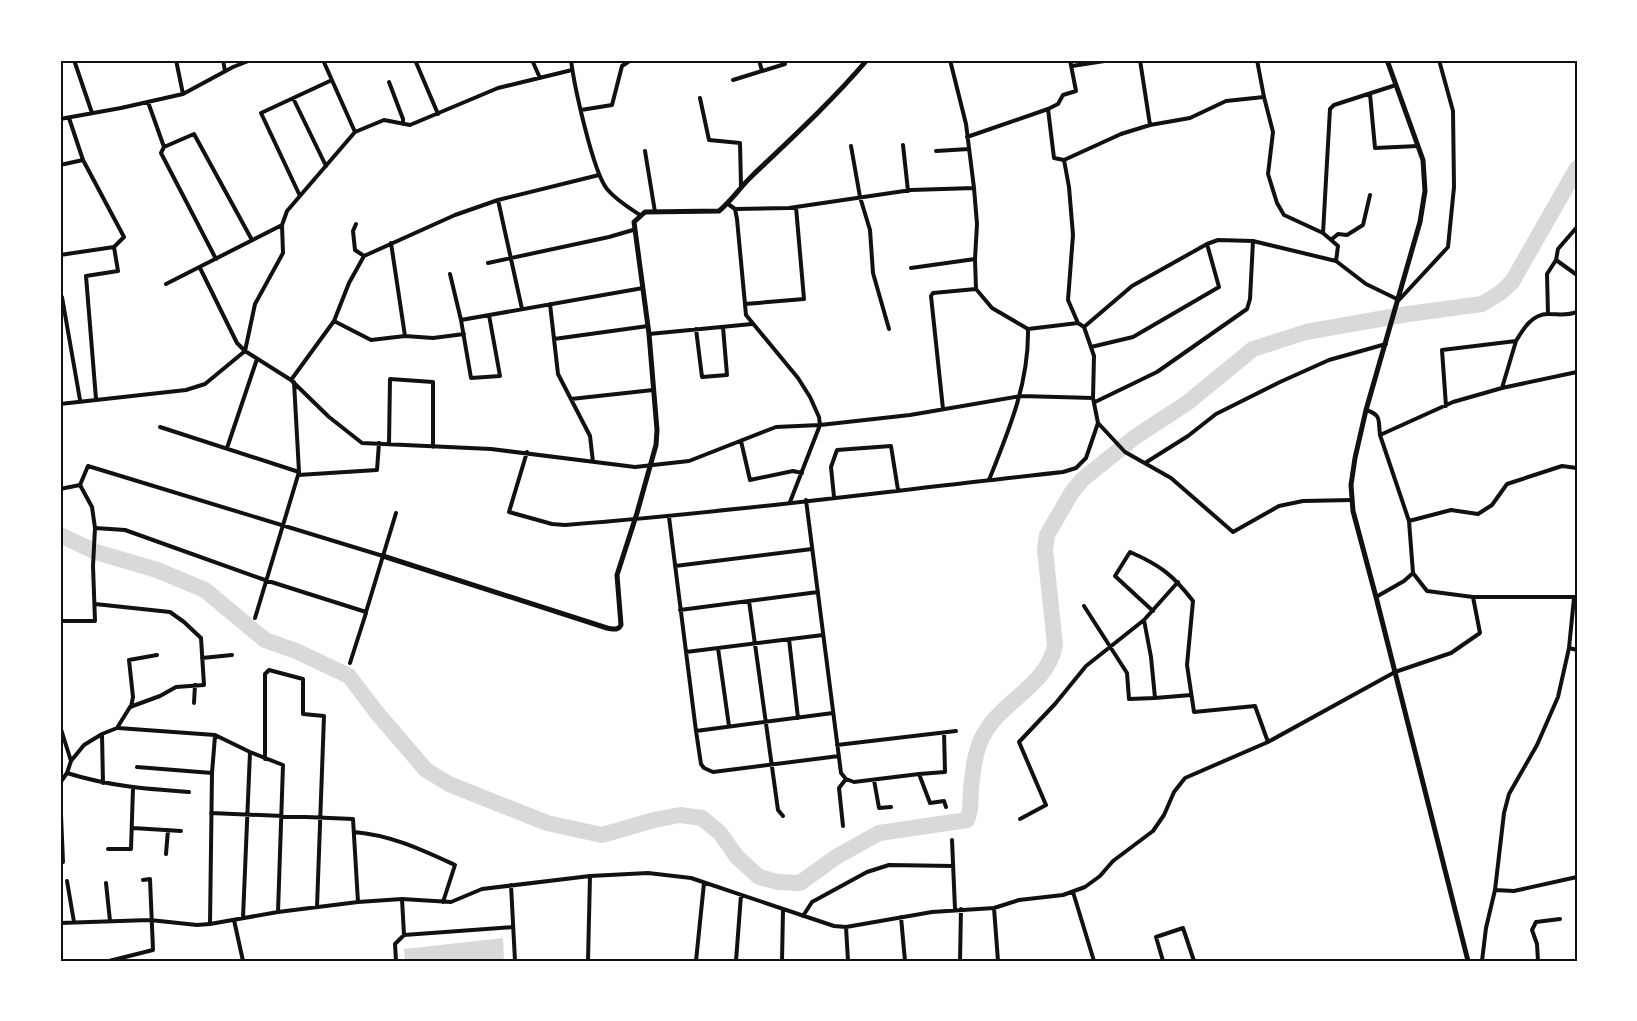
<svg xmlns="http://www.w3.org/2000/svg" width="1637" height="1021" font-family="Mulish,sans-serif">
<rect width="100%" height="100%" fill="#fff"/>
<path fill="#d9d9d9" d="M503,938L504,961H405L404,949Z"/>
<g fill="none" stroke-linecap="round" stroke-linejoin="round">
<path stroke="#d9d9d9" stroke-width="16" d="M60,535L96,552L157,570L205,590L265,640L296,651L349,676L377,713L426,770L449,784L547,823L602,835L654,820L680,815L702,818L720,833L737,857L759,877L778,882L800,883L836,857L879,833L967,820C972,809 970,799 971,788C973,771 975,749 984,734C1002,701 1048,685 1055,645L1045,550L1047,535L1072,492L1083,479L1135,437L1187,403L1253,349L1306,332L1408,314L1482,304L1500,293L1512,282L1577,168"/>
<path stroke="#111" stroke-width="4" d="M74,60L92,113
M176,60L183,94
M223,60L225,71
M323,60L355,132
M415,60L438,114
M532,60L540,78
M571,60C574,85 593,172 607,189C616,200 628,207 640,215
M759,60L762,71
M950,60L966,124L974,188L977,224L975,259L976,289L992,308L1028,329L1078,323
M1070,60L1076,91L1063,95L1058,104L1048,109L1054,158L1064,160L1121,134L1150,125L1190,118L1226,101L1264,97
M1140,60L1150,125
M1257,60L1264,97L1273,132L1268,174L1277,203L1284,215L1323,233L1338,246L1336,261
M496,61L499,60
M1072,66L1111,60
M733,80L785,64
M389,82L403,119V124
M1370,94L1375,148L1418,146
M293,98L326,166
M700,98L709,140L740,143L741,186
M148,102L164,147L161,153L216,259
M581,110L612,105L622,66L631,60
M69,118L83,160L124,237L114,247L118,271L86,276L96,399
M60,119L121,108L183,94L233,67L251,60
M967,137L1048,109
M903,145L908,191
M851,146L860,197L870,230L873,273L889,329
M164,147L194,134L252,240
M645,151L655,212
M936,151L969,149
M60,165L83,160
M300,196L261,113L332,80
M498,200L522,309
M728,204L735,209L737,219L746,315L798,378L810,397L819,417L820,425L790,502
M735,209L789,208L911,190L974,188
M356,224L353,231L355,250L364,256
M1323,233L1330,109L1334,105L1396,85
M1331,240L1338,234L1347,235L1363,225L1370,195
M391,243L405,336
M60,255L114,247
M1556,260L1577,275
M488,263L609,237L633,230
M200,268L237,343L245,351L291,380L329,417L362,443L491,449L635,467L689,461L776,427L820,425L910,415L1021,396L1093,398
M911,268L975,259
M450,274L461,320L471,378L500,376L489,315
M166,284L282,225
M60,297H62L80,400
M550,304L558,374L590,436L593,462
M745,304L804,299L796,207
M1548,314L1547,274L1556,260L1558,249L1577,227
M461,320L643,288
M334,321L371,340L405,336L433,338L464,334
M1084,327L1132,286L1207,244L1218,240L1253,241L1336,261L1366,284L1399,300L1448,247L1454,187L1453,111L1439,60
M696,329L702,377L727,375L723,327
M649,334L752,324
M554,339L648,326
M1516,341L1502,388L1453,402L1380,435L1409,521L1413,573L1427,591L1473,597H1577
M1091,347L1133,337L1219,287L1207,244
M291,380L334,321L349,283L364,256L455,215L498,200L599,175
M1502,388L1577,372
M571,399L653,390
M1095,402L1157,372L1247,309L1250,299L1253,241
M60,404L186,390L205,384L245,351L255,304L283,253L282,225L287,211L355,132L384,120L410,125L498,88L572,70
M1446,406L1442,350L1516,341C1523,329 1532,314 1548,314C1559,314 1566,316 1577,312
M943,409L931,296L933,293L976,289
M1366,410C1382,415 1378,420 1380,435
M1098,423L1125,452L1171,478L1233,532L1279,506L1303,501L1352,500
M160,427L299,472
M741,441L750,480L793,471L802,473
M389,444L390,379L433,382V447
M227,448L257,359
M527,452L509,512L552,524L565,525C732,512 897,490 1063,472L1076,468L1086,458L1098,423L1093,398L1094,356L1084,327L1078,323L1068,300L1073,235L1069,187L1064,160
M1145,463L1188,436L1216,414L1280,382L1329,360L1386,344
M298,475L377,470L379,443
M989,480C1009,430 1029,383 1028,329
M60,489L80,485
M834,497L831,467L837,450L891,446L898,490
M806,500L841,773L846,779L854,782L919,774L930,803L944,801L946,807
M669,517L696,731L701,764L704,768L713,772L839,756
M1409,521L1451,510L1478,514L1492,505L1507,484L1562,466L1577,468
M95,528L125,530L265,580L366,612L396,513
M675,566L812,549
M1376,597L1404,581L1413,573
M749,601L778,810L783,816
M1084,606L1127,673L1129,699L1155,698L1151,657L1144,620
M680,610L818,592
M1153,611L1115,576L1130,552C1160,565 1173,575 1193,601L1187,665L1194,712L1255,706L1268,742
M255,618L299,472L294,382
M60,621H95L93,566L95,528L92,507L80,485L88,466L383,556
M789,639L798,718
M718,648L729,726
M1569,648L1577,650
M686,652L823,635
M202,658L232,655
M350,663L366,613
M1155,698L1191,695
M194,703L195,685
M131,707L133,697L129,660L157,655
M60,726L71,761
M118,728L215,735L250,752L283,765L278,912
M696,731L833,713
M102,734L103,783
M837,745L956,731
M265,759V674L269,670L303,679V714L324,716L317,907
M137,767L212,773
M67,773C108,786 147,789 189,792
M919,774L945,772L944,733
M874,780L879,808L891,807
M60,783L67,773L71,761L84,745L102,734L117,728L130,707L160,696L176,687L204,685L201,638L184,622L170,612L95,604
M60,791L63,862
M211,813L353,819L358,902
M1020,819L1046,805L1019,742L1055,704L1086,666L1144,620L1178,582
M843,826L839,788L846,779
M133,828L181,831
M354,832C391,835 422,850 455,865L443,902
M952,840L955,909
M108,849H131L133,788
M166,854L168,830
M67,881L74,922
M106,883L110,921
M511,885L515,961
M1495,890L1514,891L1577,877
M1073,892L1094,961
M402,899L404,935
M994,908L998,961
M803,916L812,902L867,872L889,865L953,866
M901,917L905,961
M243,918L250,752
M234,920L243,961
M60,923L150,920L197,925L210,924L278,912L358,902L402,899L451,902L482,889L590,876L648,873L691,878L834,926L846,927L932,912L994,908L1019,900L1063,895L1085,887L1100,876L1113,861L1153,831L1164,815L1174,792L1185,778L1268,742L1395,672L1451,653L1480,633L1473,597
M210,924L212,773L215,736
M846,927L848,961
M109,961L153,950L150,879L143,880
M396,961L395,944L404,935L513,927
M588,961L590,876
M696,961L704,883
M736,961L741,895
M782,961L783,910
M960,961L961,909
M1163,961L1156,937L1183,928L1194,961
M1482,961L1486,928L1495,890L1504,813L1509,794L1537,745L1558,697L1569,648L1574,598
M1538,961L1537,944L1532,930L1536,922L1560,919"/>
<path stroke="#111" stroke-width="5" d="M1387,60L1423,160L1425,191L1420,222L1366,410L1355,458L1351,485L1353,511L1376,597L1468,961
M383,556L607,628C613,629 618,631 621,625L617,575L637,513L656,445L657,430L649,334L634,222L645,212L719,211C732,200 741,186 754,174C793,137 832,101 867,60"/>
</g>
<rect width="1637" height="1021" fill="none" stroke="#ffffff" stroke-width="123"/>
<rect x="62" y="62" width="1514" height="898" fill="none" stroke="#111" stroke-width="2"/>
</svg>
